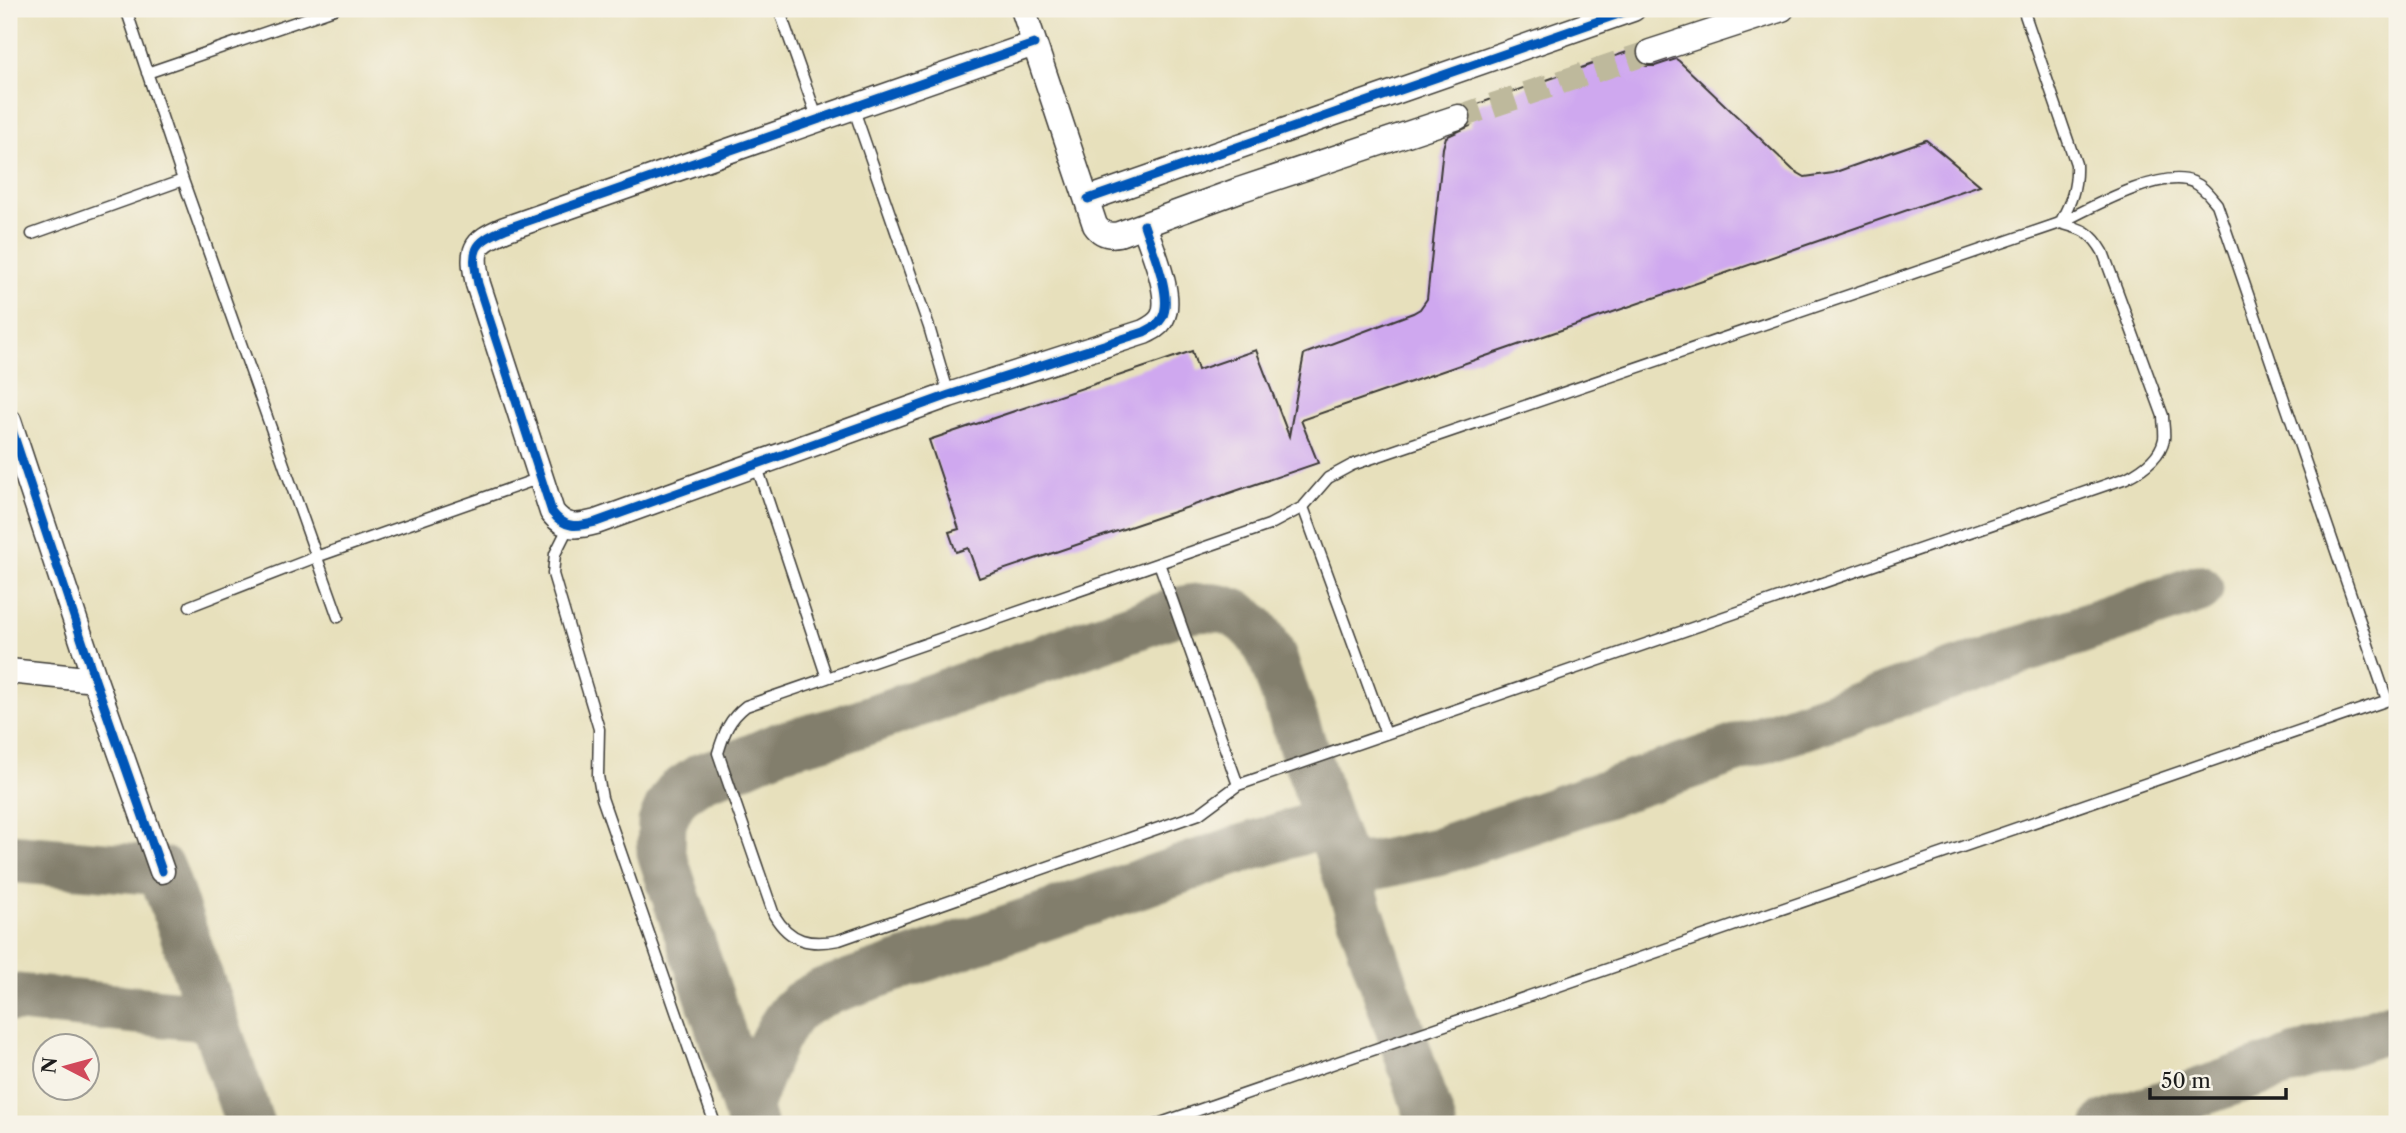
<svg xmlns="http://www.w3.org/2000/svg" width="2406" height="1133" font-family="'Libre Caslon Text',serif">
<rect width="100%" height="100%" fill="#f7f3e8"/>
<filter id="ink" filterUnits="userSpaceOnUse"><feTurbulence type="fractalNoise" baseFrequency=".0143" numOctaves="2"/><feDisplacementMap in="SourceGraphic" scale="14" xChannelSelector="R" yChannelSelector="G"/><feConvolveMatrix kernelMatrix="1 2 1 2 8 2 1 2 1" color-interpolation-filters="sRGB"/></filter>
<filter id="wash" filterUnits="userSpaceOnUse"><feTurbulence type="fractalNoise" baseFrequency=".00686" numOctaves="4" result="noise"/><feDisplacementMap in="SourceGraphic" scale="28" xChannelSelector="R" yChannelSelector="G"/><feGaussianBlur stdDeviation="1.57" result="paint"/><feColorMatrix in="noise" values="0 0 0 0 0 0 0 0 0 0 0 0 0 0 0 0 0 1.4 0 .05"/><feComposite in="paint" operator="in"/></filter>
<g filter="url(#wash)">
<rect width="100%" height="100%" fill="#e7e0bc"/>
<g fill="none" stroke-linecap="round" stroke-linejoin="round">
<path stroke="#827e6c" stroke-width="49" d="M9,858L162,871L250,1124
M1341,859L1359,866H1373L1437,852L2199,589
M9,997L213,1018
M747,1109L661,852L662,823L669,807L677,794L702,777L735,766L778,747L838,731L1176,612C1223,599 1251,613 1272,656L1432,1124
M752,1123L747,1109C759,1078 770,1039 792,1013C801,1003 812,998 824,992L1232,852L1328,822
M2107,1124L2397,1025"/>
</g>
<g id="blocks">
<path fill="#cfa8ef" d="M1635,51L1640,63L1646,66H1655L1676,59L1679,61L1793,170L1805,177L1833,173L1926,140L1980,185L1301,420L1318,463L979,578L968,548L956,552L949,532L959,529L929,440L1192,351L1198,370L1256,350L1289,436L1304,354L1413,313L1420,309L1427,299L1443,148L1446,137L1470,126L1473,119L1469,107L1627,52Z"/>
</g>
</g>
<g filter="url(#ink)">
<use href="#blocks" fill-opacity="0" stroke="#3a3934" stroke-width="2"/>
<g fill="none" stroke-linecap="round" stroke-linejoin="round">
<path stroke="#beb99c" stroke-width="24" stroke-dasharray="24 12" stroke-linecap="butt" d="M1458,117L1650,52"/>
<defs>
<path id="service" d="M126,9L183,180L338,617
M779,9L818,120
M2023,9L2076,164C2077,188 2071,202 2060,223
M147,73L334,9
M853,107L929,327L949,395
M2060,223C2082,229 2091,231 2103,252L2163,416C2163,423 2165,432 2164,439C2160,458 2142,470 2126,478L1238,785L1199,814L839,940C810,946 790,942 774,915L718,753C724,733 729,719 746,706L1269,525L1303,507L1328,478L1352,465Z
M2060,223C2090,208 2161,168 2193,182C2203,186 2210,196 2217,204L2387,700
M32,234L183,180
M756,464L827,678
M1303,507L1386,734
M569,526L555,554L553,574L599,729L598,776L602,798L715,1124
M1159,563L1238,785
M190,606L316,557L540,478
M1158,1124L2397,697"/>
<path id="tertiary" d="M1023,9L1095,225C1101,234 1108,236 1119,234L1239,190L1458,117
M1034,44L505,229C472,243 471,250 478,284L552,512C565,529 577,527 596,522L949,395L1144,332C1152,328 1158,325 1162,318C1174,297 1151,247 1144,225
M1650,52L1782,9
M1088,199L1633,9
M9,421L95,680L162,871
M9,671L95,680"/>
</defs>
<use href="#service" stroke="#3a3934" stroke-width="13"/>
<use href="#tertiary" stroke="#3a3934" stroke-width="27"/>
<use href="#service" stroke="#fff" stroke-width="10"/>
<use href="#tertiary" stroke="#fff" stroke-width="24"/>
<defs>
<path id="cycleway" d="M1034,44L505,229C472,243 471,250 478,284L552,512C565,529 577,527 596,522L949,395L1144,332C1152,328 1158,325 1162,318C1174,297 1151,247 1144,225
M1088,199L1633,9
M9,421L95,680L162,871"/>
</defs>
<use href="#cycleway" stroke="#f7f3e8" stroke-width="13"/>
<use href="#cycleway" stroke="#0057b8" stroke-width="9"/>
</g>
</g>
<rect width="2406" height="1133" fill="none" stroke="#f7f3e8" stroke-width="35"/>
<g transform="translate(66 1067) rotate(276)"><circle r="33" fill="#f7f3e8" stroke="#9f9d96" stroke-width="2"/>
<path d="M0-5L12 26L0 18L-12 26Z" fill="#d1495b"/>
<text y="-10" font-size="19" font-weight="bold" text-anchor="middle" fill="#1c1c1c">N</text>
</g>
<path d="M2150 1088v10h136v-10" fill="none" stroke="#1c1c1c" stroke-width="3.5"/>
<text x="2161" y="1088" font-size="21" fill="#1c1c1c" stroke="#f7f3e8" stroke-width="5" paint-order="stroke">50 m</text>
</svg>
